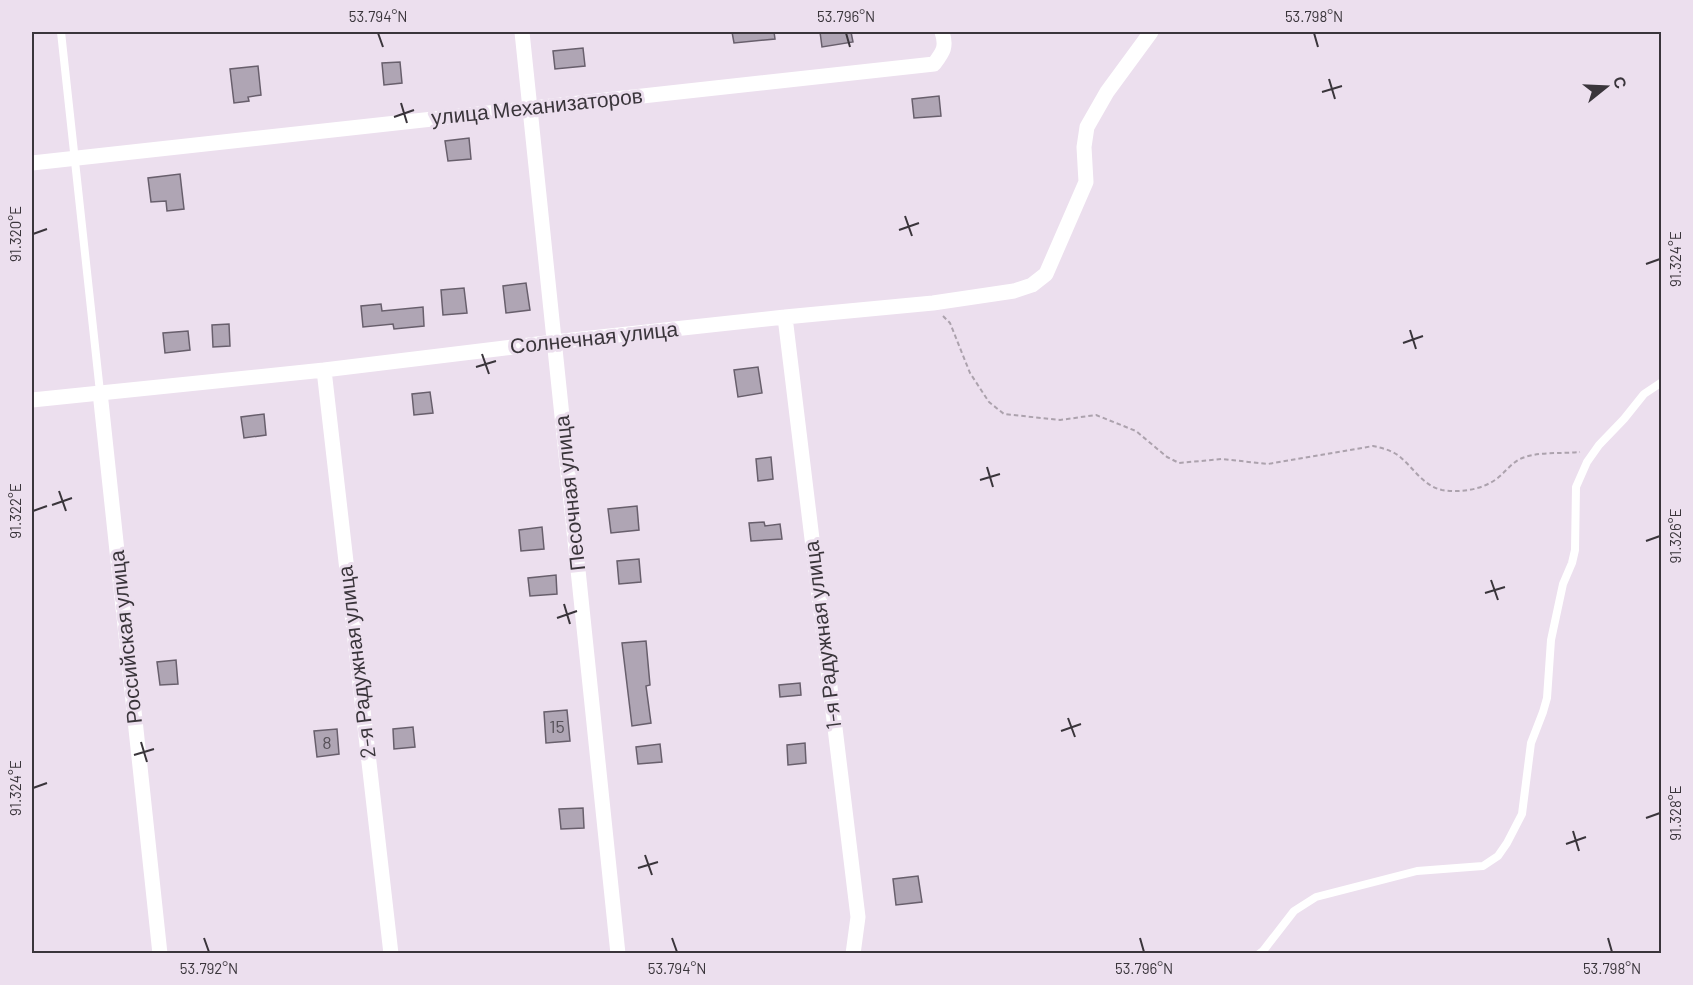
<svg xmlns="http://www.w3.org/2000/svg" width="1693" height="985" font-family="Barlow,sans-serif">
<rect width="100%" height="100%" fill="#ecdfee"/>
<path fill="#afa5b4" stroke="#685f6c" stroke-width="1.5" d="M732,32H774L775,39L734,43Z
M820,32H851L853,42L822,47Z
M583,48L585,66L555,69L553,51Z
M400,62L402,83L384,85L382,63Z
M258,66L261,95L248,97L249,101L234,103L230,69Z
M939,96L941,116L914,118L912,99Z
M469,138L471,159L448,161L445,141Z
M180,174L184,209L167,211L166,201L151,202L148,178Z
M526,283L530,310L506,313L503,286Z
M464,288L467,313L443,315L441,290Z
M381,304L382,311L423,307L424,326L394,329L393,324L363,327L361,306Z
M229,324L230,346L213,347L212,325Z
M188,331L190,350L165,353L163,333Z
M758,367L762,393L738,397L734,370Z
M430,392L433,413L414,415L412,394Z
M264,414L266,435L244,438L241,417Z
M771,457L773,479L758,481L756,459Z
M637,506L639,530L611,533L608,509Z
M764,522L765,526L780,524L782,539L751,541L749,523Z
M542,527L544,549L521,551L519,530Z
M639,559L641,582L619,584L617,561Z
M556,575L557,594L530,596L528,578Z
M646,641L650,685L646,686L651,723L632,726L622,643Z
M176,660L178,684L160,685L157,662Z
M800,683L801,695L780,697L779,685Z
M567,710L570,741L546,743L544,712Z
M413,727L415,747L394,749L393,729Z
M337,729L339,754L317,757L314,731Z
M805,743L806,763L788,765L787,745Z
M660,744L662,762L638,764L636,747Z
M583,808L584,828L561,829L559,809Z
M918,876L922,902L896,905L893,879Z"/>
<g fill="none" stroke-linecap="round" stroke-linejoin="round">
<path stroke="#aca2ad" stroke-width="2" stroke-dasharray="4.5 3" stroke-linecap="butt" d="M943,316L950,323L970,373L989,402L1004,414L1060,420L1096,415L1136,431L1167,457L1179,463L1222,459L1268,464L1373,446C1382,448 1391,450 1399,456C1413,467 1423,486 1442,490C1460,493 1480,490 1495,480C1504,474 1510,464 1520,459C1537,451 1561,454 1580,452"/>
<path stroke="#fff" stroke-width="8" d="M61,32L100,392
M1259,954L1263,951L1294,911L1316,897L1417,871L1483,866L1498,856L1507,843L1522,814L1531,743L1543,712L1547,698L1551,640L1563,584L1572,563L1575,550L1576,487L1587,462L1599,445L1624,419L1644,394L1662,382"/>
<path stroke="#fff" stroke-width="15" d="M522,32L618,954
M32,163L934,64C943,52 947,47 942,32
M785,317L858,917L853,954
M324,370L391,954
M100,392L160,954
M32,400L324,370L554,342L785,317L933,303L1014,291L1032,285L1046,274L1086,182L1084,147L1087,127L1107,92L1151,32"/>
</g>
<path fill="none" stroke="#3a353b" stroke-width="2" d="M378,33L383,47M846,33L850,47M1314,33L1318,47M1329,79L1335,99M1322,92L1342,86M401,103L407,123M394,117L414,110M905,216L912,236M899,230L919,223M33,234L47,229M1646,264L1660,259M1410,330L1416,349M1403,343L1423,336M482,354L489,374M476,367L496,361M987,467L993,487M980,480L1000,474M59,491L66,511M52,505L72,498M33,511L47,506M1646,541L1660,536M1491,580L1498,600M1485,593L1505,587M564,604L570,624M557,618L577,611M1068,718L1075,737M1061,731L1081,724M141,742L147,762M134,755L154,749M33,788L47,783M1646,818L1660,813M1573,831L1579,851M1566,844L1586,837M645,855L652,875M638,868L658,862M204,938L209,952M672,938L677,952M1140,938L1144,952M1608,938L1612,952"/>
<g text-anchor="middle" stroke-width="6" stroke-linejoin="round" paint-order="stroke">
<g font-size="18" fill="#575159">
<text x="557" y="733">15</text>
<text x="327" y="749">8</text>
</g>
<g font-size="21" fill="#3a353b" stroke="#ecdfee">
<text transform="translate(537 107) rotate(-6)" y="7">улица Механизаторов</text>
<text transform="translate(594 338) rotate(-6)" y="7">Солнечная улица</text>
<text transform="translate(570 493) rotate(-96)" y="7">Песочная улица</text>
<text transform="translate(823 635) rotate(-97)" y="7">1-я Радужная улица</text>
<text transform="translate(126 637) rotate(-96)" y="7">Российская улица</text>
<text transform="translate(357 662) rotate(-97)" y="7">2-я Радужная улица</text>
</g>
</g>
<rect width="1693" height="985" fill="none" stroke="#ecdfee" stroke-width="66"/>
<g transform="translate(1606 87) rotate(72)" stroke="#ecdfee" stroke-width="4.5" paint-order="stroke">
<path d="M0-4.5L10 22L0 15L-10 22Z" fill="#3a353b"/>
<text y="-9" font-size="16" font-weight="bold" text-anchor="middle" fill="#3a353b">С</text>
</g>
<rect x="33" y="33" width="1627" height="919" fill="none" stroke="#3a353b" stroke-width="2"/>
<g font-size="15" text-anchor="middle" fill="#3a353b">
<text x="378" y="22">53.794°N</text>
<text x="846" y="22">53.796°N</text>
<text x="1314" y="22">53.798°N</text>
<text transform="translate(16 234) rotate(-90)" y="5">91.320°E</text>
<text transform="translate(1676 259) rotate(-90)" y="5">91.324°E</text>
<text transform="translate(16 511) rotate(-90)" y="5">91.322°E</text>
<text transform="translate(1676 536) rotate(-90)" y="5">91.326°E</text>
<text transform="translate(16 788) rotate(-90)" y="5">91.324°E</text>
<text transform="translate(1676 813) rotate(-90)" y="5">91.328°E</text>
<text x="209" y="974">53.792°N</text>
<text x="677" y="974">53.794°N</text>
<text x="1144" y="974">53.796°N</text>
<text x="1612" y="974">53.798°N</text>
</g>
</svg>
